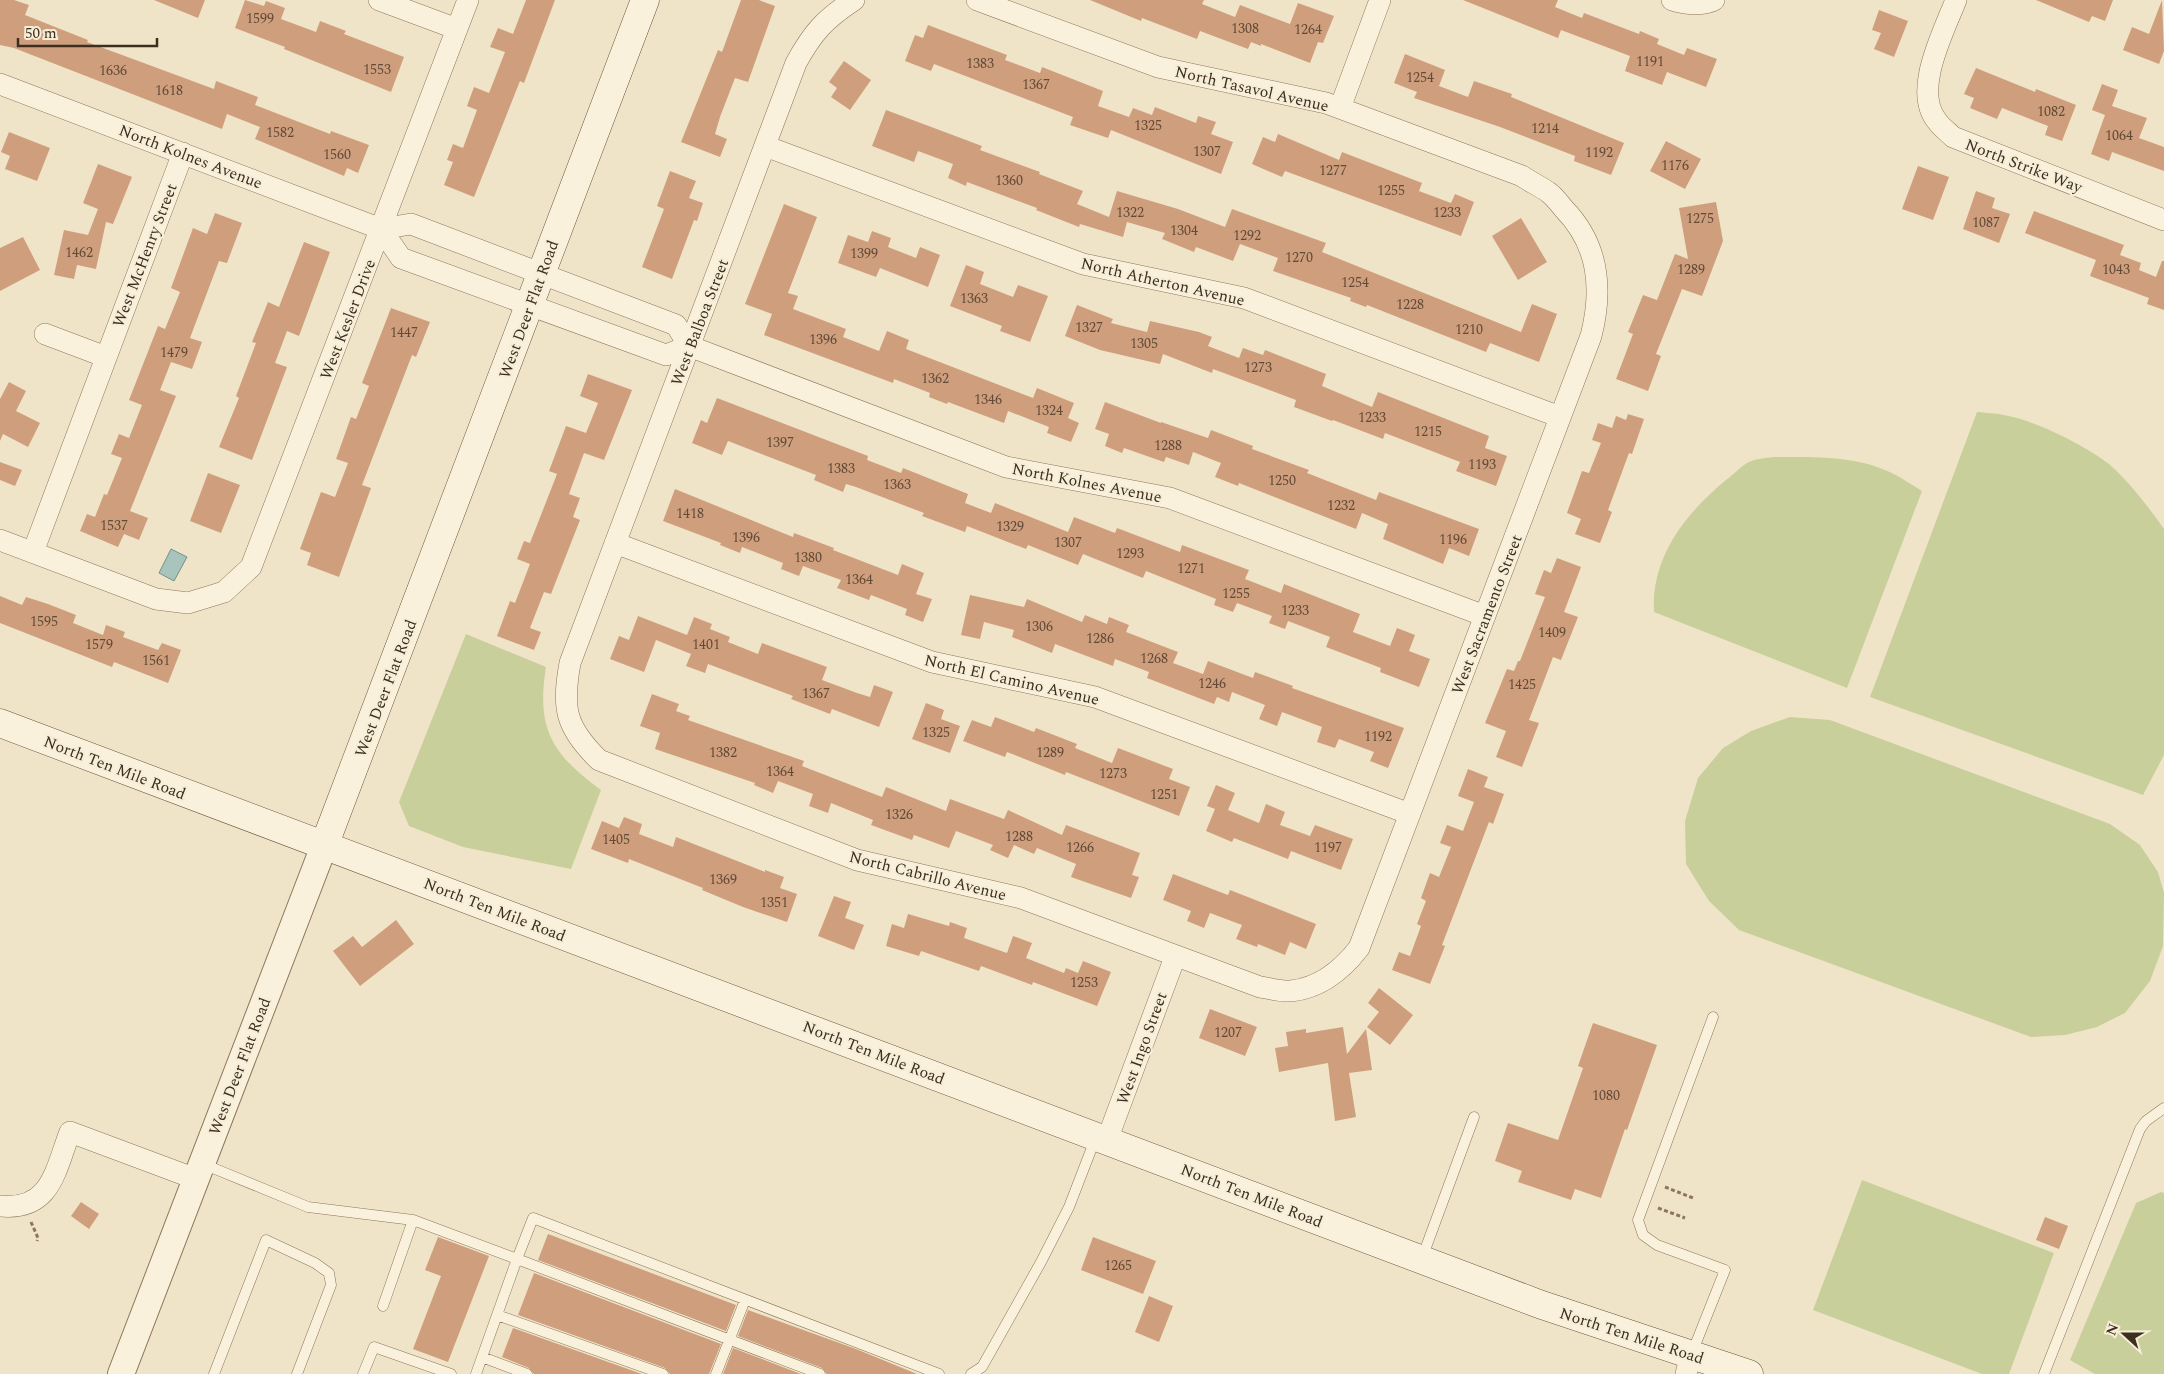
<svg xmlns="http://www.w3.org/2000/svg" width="2164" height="1374" font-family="Spectral,serif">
<rect width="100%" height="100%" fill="#f0e4c8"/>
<path fill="#c9cf9b" d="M1977,412C1986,413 1995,413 2004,415C2034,420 2085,445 2109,464C2126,478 2151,510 2164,529V755L2143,795L1870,697Z
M1773,457C1813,457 1855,455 1892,473C1902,478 1912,485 1922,491L1847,688L1654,612C1651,557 1685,514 1726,480C1733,475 1740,467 1747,463C1754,459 1765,458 1773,457Z
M466,634L546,667C536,729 552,754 601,790L571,869L463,847L409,826L399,802Z
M1790,717L1830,720L2110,824L2140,845L2158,872L2164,893L2163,946L2150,981L2125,1013L2097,1027L2065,1035L2031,1037L1739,930L1709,901L1686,864L1685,821L1698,778L1723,748L1751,731Z
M1862,1180L2054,1253L2009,1374H1982L1813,1310Z
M2161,1192L2164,1193V1374H2095L2070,1360L2136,1203Z"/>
<path fill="#a9c4bc" stroke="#6f938a" d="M171,549L187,557L174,581L159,573Z"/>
<path fill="#cf9f7d" d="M0,0H14L29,5L25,15L88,40L87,42L214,89L216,81L258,97L255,105L330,134L331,131L369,145L358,173L347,168L344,176L255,139L260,127L227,114L222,129L14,48L0,45Z
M154,0H205L198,18Z
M245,0L264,6L266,1L285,8L281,19L316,32L320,21L346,31L344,34L404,57L391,92L284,49L285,47L235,28Z
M526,0H555L524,83L520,81L474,197L444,185L453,162L447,160L453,144L463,148L477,110L467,106L474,87L489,93L505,52L490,47L498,28L513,34Z
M741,0H759L775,6L748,82L735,78L720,117L715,134L727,139L720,157L681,142L718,50L722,52Z
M1090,0H1204L1202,4L1235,17L1240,5L1290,24L1298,3L1334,16L1323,43L1318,42L1310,63L1261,44V46L1251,42L1248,49L1200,31L1197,39L1142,18L1141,21Z
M1463,0H1558L1555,7L1582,18L1584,13L1639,34L1640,31L1659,39L1657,44L1684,55L1687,48L1717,59L1706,87L1667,72L1662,85L1625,71L1630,56L1561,30L1558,38Z
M2036,0H2113L2105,21L2092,16L2089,22Z
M2162,0L2164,51L2159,64L2123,50L2132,27L2149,34Z
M1879,10L1908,21L1894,57L1874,49L1881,33L1872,30Z
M928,25L1007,55L1005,60L1040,73L1042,67L1103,91L1098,106L1129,117L1133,108L1152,115L1155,107L1196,123L1198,116L1216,122L1211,134L1233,142L1221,174L1111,130L1108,138L1070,125L1073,117L934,64L931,71L905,61L915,35L923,38Z
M1405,54L1445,70L1439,86L1468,97L1474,81L1512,94L1511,97L1624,143L1611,175L1574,161L1575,156L1500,127L1414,98L1417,92L1394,83Z
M844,61L871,80L850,110L831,97L837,88L829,82Z
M1976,68L2035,92L2036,89L2076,105L2062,141L2045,135L2048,126L2002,108L1997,119L1970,108L1974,98L1964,94Z
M2102,84L2118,90L2112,106L2147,118L2139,138L2164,147V171L2112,152L2109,161L2091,154L2105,115L2092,110Z
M886,110L982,146L980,150L1040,172L1039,174L1083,191L1077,204L1109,217L1117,191L1178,209L1225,227L1232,209L1326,243L1322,252L1521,332L1532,304L1557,314L1539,362L1490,343L1486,352L1367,305L1366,307L1350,301L1351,298L1273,271L1278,258L1240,244L1233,261L1196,247L1194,252L1162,239L1165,233L1127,222L1123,237L1080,224L1079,227L1036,210L1037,208L967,182L966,186L948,178L953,164L918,151L914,162L872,146Z
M9,132L50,148L37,181L5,169L10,156L1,152Z
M1278,134L1339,160L1342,152L1422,183L1419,191L1451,203L1455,194L1474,202L1461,236L1285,171L1282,177L1252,164L1263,137L1275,142Z
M1666,141L1701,159L1685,189L1650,171Z
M98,164L132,177L113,224L106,222L96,269L77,265L74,279L54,275L64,230L88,235L98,209L83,203Z
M1918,166L1949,177L1933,220L1902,209Z
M670,171L696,181L689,198L703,203L697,221L694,220L672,279L642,267L664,209L657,206Z
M1976,191L1995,198L1992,208L2010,214L1999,243L1963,229Z
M1716,202L1723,241L1702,296L1682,289L1656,354L1661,356L1648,391L1616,379L1633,334L1628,332L1643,295L1657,300L1675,254L1688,259L1679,208Z
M784,204L817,217L788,293L798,296L793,309L846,329L843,337L879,351L887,331L909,340L906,349L1033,398L1037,388L1074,403L1068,418L1079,423L1071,442L1047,433L1049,427L1008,411L1004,423L948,402L947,404L929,397L930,393L894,379L893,383L764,335L772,314L745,304Z
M2034,211L2124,245L2120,255L2141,263L2139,270L2156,277L2162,261H2164V310L2147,304L2149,298L2090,276L2096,260L2025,233Z
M215,213L242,223L227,263L219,261L190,338L202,342L192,369L171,362L160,390L176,396L130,511L148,518L139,540L124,534L118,547L80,531L87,514L95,517L104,494L107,495L122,458L111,454L119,434L129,438L142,405L129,400L158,326L165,329L180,292L171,288L193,228L207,234Z
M1521,218L1547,262L1518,280L1492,236Z
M872,231L891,238L888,247L916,258L920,247L940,255L928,287L880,268L876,277L838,263L848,235L868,242Z
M23,237L40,270L0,291V248Z
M304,242L330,252L299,336L287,331L275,363L287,367L252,460L219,447L239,398L236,396L256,343L252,342L268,302L279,307Z
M966,265L984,272L980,284L1013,297L1018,285L1048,296L1030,342L1000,331L1002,326L950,306Z
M1077,305L1113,319L1111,323L1147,332L1150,321L1199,332L1212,337L1208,346L1239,358L1243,348L1263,355L1265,350L1326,374L1322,386L1372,407L1378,392L1489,436L1485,448L1507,456L1496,486L1456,471L1460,462L1385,433L1383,439L1333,420L1332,421L1294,407L1296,400L1213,369L1212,373L1163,354L1160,364L1100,350L1065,336Z
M391,308L430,322L416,357L412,355L362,485L371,488L339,577L307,565L311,553L300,549L321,492L335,497L348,463L336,459L351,417L356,419L369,386L362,383Z
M588,374L632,390L604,460L584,453L569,494L580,498L573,517L580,520L551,594L544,592L530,628L541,632L534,650L497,636L510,601L515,603L530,564L517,559L524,541L530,543L557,474L549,471L566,426L586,433L598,403L580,396Z
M9,382L26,391L16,411L40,423L28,447L3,434L0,441V399Z
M717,398L868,456L867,460L901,473L903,468L968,494L965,503L991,513L995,503L1068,532L1074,517L1115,533L1117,528L1180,552L1182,545L1249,570L1245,579L1281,593L1284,584L1360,614L1353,632L1390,646L1397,628L1415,635L1409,651L1430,659L1419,687L1380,672L1381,668L1326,647L1330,637L1288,621L1285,629L1269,623L1272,616L1237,603L1233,612L1214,605L1216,599L1146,571L1143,578L1083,554L1078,565L1028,545L1026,549L967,526L965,532L922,516L924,513L856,487L846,484L843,492L814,480L816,475L728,441L722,455L692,443L701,420L707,423Z
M1105,402L1161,423V422L1208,438L1211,430L1253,446L1252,449L1309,470L1307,473L1376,500L1379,492L1479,529L1469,556L1449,548L1443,564L1383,539L1388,524L1362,513L1356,529L1239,483L1238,486L1215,477L1221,463L1193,452L1189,465L1166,457L1164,462L1124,448L1122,453L1105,446L1109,434L1095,429Z
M1628,414L1644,419L1632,454L1629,453L1608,510L1612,512L1600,543L1575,534L1581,519L1567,513L1582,471L1589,473L1601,443L1592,440L1598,423L1612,428L1616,416L1626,420Z
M0,462L22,470L15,486L0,480Z
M208,473L240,485L221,533L190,521Z
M675,489L793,537L794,533L834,548L833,550L898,575L902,564L924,573L916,594L932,599L923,622L905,615L907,609L871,595L869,600L837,588L841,580L803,566L799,576L781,569L783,563L742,547L740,553L720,545L721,543L663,521Z
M1557,558L1581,567L1564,612L1578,617L1561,660L1553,657L1529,720L1539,723L1522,767L1496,757L1506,731L1485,723L1507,669L1514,671L1518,661H1520L1545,597L1535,594L1544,570L1551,573Z
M970,595L1024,607L1027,599L1082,622L1085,615L1107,624L1109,617L1129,625L1126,632L1178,652L1173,663L1203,674L1208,661L1253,678L1255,672L1293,686L1292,688L1404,728L1388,768L1370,761L1374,752L1339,739L1335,748L1317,742L1322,727L1282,712L1277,726L1259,719L1265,705L1232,692L1229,702L1217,697L1214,704L1147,678L1149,672L1115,659L1113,666L1055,644L1052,653L1012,637L1014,630L984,622L980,639L961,635Z
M0,596L22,605L26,597L48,604L76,615L73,623L103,635L106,625L125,632L123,637L158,650L162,643L181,650L168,683L114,662L112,667L0,623Z
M638,616L687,635L694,617L712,624L710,629L730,637L728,642L758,654L762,643L827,667L822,680L857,693L870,697L874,685L893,692L879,727L832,709L830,714L791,699L793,696L708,664L705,673L686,666L691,654L656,640L644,672L610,659L619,636L629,640Z
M652,694L679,704L676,711L690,716L688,720L804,761L802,766L882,797L886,787L946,811L950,799L1004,819L1008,810L1062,835L1066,825L1140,853L1132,875L1139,877L1131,898L1071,877L1076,864L1037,848L1034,854L1014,845L1008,858L990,850L993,845L956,831L949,848L914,835L912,840L871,825L873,820L831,803L828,813L809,806L813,794L778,781L773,793L754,785L755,783L655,749L660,733L640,726Z
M926,703L944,710L941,719L960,726L950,753L912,739Z
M995,717L1034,732L1036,728L1077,744L1075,748L1112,763L1118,748L1173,769L1169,779L1190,787L1179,816L1066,772L1065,775L1007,752L1005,757L963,741L972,720L991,727Z
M1468,769L1488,777L1484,787L1504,794L1493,824L1489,822L1442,945L1445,946L1430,984L1392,970L1399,952L1410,956L1421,926L1417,924L1426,901L1421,898L1430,873L1439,877L1451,847L1440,843L1447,825L1463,831L1474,802L1458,796Z
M1216,785L1235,793L1228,810L1259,823L1266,804L1285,812L1280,825L1310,836L1315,825L1353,839L1341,870L1291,851L1288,859L1234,838L1232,842L1206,831L1215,809L1207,806Z
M624,817L642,824L639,834L673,847L676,837L765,872V870L784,877L780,888L797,894L787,922L743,907L702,890L703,888L629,859L628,863L591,849L602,821L619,828Z
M1173,874L1228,895L1230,890L1316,924L1306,949L1290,942L1285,955L1258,944L1257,947L1236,939L1242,925L1210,913L1204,928L1187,921L1191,911L1163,900Z
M834,896L851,902L845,918L864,925L854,950L818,936Z
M908,914L949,926L950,922L967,928L964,938L1007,953L1013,936L1032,943L1026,958L1064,973L1066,968L1078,973L1083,961L1111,972L1097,1006L1033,982L1032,985L981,966L979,971L921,951L919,956L886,946L892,924L904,928Z
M396,920L414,944L360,986L333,951L353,936L362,947Z
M1379,988L1413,1015L1390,1045L1367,1027L1379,1012L1368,1003Z
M1210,1009L1257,1027L1245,1056L1199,1038Z
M1593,1023L1657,1045L1627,1130L1625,1129L1601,1198L1575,1189L1571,1200L1518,1182L1522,1171L1495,1161L1508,1123L1558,1140L1583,1068L1578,1066Z
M1343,1027L1347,1054L1366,1029L1372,1070L1349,1073L1356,1117L1335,1121L1328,1063L1279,1072L1275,1048L1288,1046L1286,1032L1306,1029V1033Z
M81,1202L99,1214L89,1229L71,1216Z
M2045,1217L2068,1226L2059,1249L2036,1240Z
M548,1234L736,1305L726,1331L538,1260Z
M438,1237L489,1256L448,1362L413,1349L441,1276L425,1270Z
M1093,1237L1156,1261L1143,1294L1081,1270Z
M534,1273L721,1344L709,1374H670L665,1368L518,1315Z
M1149,1296L1173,1306L1159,1342L1135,1332Z
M748,1310L856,1349L917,1374H827L822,1368L738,1336Z
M513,1328L642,1374H534L529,1368L502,1357Z
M733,1348L801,1374H723Z"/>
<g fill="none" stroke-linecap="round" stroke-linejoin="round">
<defs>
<path id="service" d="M203,1164L308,1207L413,1220L517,1259L533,1218L939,1374
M1422,1258L1474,1117
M383,1306L413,1220
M497,1315L663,1374
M1692,1353L1725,1270L1657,1245L1643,1235L1638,1220L1713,1017
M482,1357L527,1374
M214,1374L266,1240L315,1263L329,1273L331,1285L297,1374
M363,1374L374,1347L451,1374
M476,1374L517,1259L820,1374
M716,1374L745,1300
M971,1374L982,1367L1041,1262L1069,1207L1096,1137
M2044,1374L2140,1129L2146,1121L2164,1108"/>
<path id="minor" d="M379,0L457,29
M854,0C825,19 813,32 796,63L570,663C562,708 565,727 599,760L857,860L1021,898L1260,987C1269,988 1281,992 1291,991C1320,988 1342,970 1359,948L1591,336C1603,289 1599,245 1564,209C1559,203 1554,196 1548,192C1540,186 1530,182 1522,176L1326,103L1158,67L977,0
M1672,0C1683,4 1703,6 1714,0
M1956,0C1944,31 1912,91 1937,121C1941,127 1948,132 1953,137L2164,220
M0,84L381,229L411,224L676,325L689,346L666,355L401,258L381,229
M1340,108L1380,0
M765,146L1083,264L1244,298L1560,417
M45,334L106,357
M689,346L1006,467L1170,498L1485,616
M0,540L156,599L188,603L224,592L251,567L468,0
M615,543L932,662L1095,697L1410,814
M33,552L183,153
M1107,1140L1175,957
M0,1206C51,1211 55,1171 70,1132L196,1179
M1686,1374L1691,1354"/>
<path id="tertiary" d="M121,1374L324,846"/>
<path id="secondary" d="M0,723L1539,1304L1749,1374
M324,846L645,0"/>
</defs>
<use href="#service" stroke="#8d765c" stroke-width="11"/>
<use href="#minor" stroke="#8d765c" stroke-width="22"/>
<use href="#tertiary" stroke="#8d765c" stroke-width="28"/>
<use href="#secondary" stroke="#6f573f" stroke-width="29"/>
<path stroke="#8d765c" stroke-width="3" stroke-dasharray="4 2.5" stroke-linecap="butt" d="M1665,1187L1693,1198
M1658,1208L1685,1218
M31,1222L38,1238L37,1241"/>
<use href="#service" stroke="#faf1dc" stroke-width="10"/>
<use href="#minor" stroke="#faf1dc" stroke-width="21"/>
<use href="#tertiary" stroke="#faf1dc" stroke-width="26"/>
<use href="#secondary" stroke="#faf1dc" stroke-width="28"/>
</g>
<g text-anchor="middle" stroke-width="4.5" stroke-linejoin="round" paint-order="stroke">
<g font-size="14" fill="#624a37">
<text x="260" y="23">1599</text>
<text x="1245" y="33">1308</text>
<text x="1308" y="34">1264</text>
<text x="1650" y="66">1191</text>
<text x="980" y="68">1383</text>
<text x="377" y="74">1553</text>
<text x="113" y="75">1636</text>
<text x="1420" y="82">1254</text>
<text x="1036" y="89">1367</text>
<text x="169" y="95">1618</text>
<text x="2051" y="116">1082</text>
<text x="1148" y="130">1325</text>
<text x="1545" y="133">1214</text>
<text x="280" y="137">1582</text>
<text x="2119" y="140">1064</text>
<text x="1207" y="156">1307</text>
<text x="1599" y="157">1192</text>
<text x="337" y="159">1560</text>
<text x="1675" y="170">1176</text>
<text x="1333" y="175">1277</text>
<text x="1009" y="185">1360</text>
<text x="1391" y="195">1255</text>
<text x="1130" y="217">1322</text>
<text x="1447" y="217">1233</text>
<text x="1700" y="223">1275</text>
<text x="1986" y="227">1087</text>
<text x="1184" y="235">1304</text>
<text x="1247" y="240">1292</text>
<text x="79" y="257">1462</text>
<text x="864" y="258">1399</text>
<text x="1299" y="262">1270</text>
<text x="1691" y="274">1289</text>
<text x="2116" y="274">1043</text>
<text x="1355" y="287">1254</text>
<text x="974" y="303">1363</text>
<text x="1410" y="309">1228</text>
<text x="1089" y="332">1327</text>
<text x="1469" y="334">1210</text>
<text x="404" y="337">1447</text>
<text x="823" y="344">1396</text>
<text x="1144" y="348">1305</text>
<text x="174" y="357">1479</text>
<text x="1258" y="372">1273</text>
<text x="935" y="383">1362</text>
<text x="988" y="404">1346</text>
<text x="1049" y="415">1324</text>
<text x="1372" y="422">1233</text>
<text x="1428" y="436">1215</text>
<text x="780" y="447">1397</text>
<text x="1168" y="450">1288</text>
<text x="1482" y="469">1193</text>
<text x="841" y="473">1383</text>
<text x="1282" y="485">1250</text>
<text x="897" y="489">1363</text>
<text x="1341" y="510">1232</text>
<text x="690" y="518">1418</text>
<text x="114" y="530">1537</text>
<text x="1010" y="531">1329</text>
<text x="746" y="542">1396</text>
<text x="1453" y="544">1196</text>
<text x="1068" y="547">1307</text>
<text x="1130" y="558">1293</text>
<text x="808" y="562">1380</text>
<text x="1191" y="573">1271</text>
<text x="859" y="584">1364</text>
<text x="1236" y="598">1255</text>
<text x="1295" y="615">1233</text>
<text x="44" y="626">1595</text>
<text x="1039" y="631">1306</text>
<text x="1552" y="637">1409</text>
<text x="1100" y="643">1286</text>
<text x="99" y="649">1579</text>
<text x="706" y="649">1401</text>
<text x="1154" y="663">1268</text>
<text x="156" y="665">1561</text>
<text x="1212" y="688">1246</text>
<text x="1522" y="689">1425</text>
<text x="816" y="698">1367</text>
<text x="936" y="737">1325</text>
<text x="1378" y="741">1192</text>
<text x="723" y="757">1382</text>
<text x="1050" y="757">1289</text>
<text x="780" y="776">1364</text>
<text x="1113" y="778">1273</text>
<text x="1164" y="799">1251</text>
<text x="899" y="819">1326</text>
<text x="1019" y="841">1288</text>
<text x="616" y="844">1405</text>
<text x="1080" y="852">1266</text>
<text x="1328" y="852">1197</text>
<text x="723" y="884">1369</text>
<text x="774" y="907">1351</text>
<text x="1084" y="987">1253</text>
<text x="1228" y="1037">1207</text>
<text x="1606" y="1100">1080</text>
<text x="1118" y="1270">1265</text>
</g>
<g font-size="16" fill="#3d2e20" stroke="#f7eed8">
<text transform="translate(1252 88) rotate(13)" y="6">North Tasavol Avenue</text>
<text transform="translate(191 156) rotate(21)" y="6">North Kolnes Avenue</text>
<text transform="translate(2024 165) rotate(21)" y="6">North Strike Way</text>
<text transform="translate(144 255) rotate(-69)" y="6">West McHenry Street</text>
<text transform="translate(1163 281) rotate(13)" y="6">North Atherton Avenue</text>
<text transform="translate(528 309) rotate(-70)" y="6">West Deer Flat Road</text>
<text transform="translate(347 319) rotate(-69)" y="6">West Kesler Drive</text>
<text transform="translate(699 322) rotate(-69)" y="6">West Balboa Street</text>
<text transform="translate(1087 482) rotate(11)" y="6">North Kolnes Avenue</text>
<text transform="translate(1486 614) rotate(-69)" y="6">West Sacramento Street</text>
<text transform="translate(1012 679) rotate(13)" y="6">North El Camino Avenue</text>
<text transform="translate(385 688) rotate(-69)" y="6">West Deer Flat Road</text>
<text transform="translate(115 767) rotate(21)" y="6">North Ten Mile Road</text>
<text transform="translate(928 875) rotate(14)" y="6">North Cabrillo Avenue</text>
<text transform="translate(495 909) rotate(21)" y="6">North Ten Mile Road</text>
<text transform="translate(1141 1048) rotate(-70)" y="6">West Ingo Street</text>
<text transform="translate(874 1052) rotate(21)" y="6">North Ten Mile Road</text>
<text transform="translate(239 1066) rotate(-69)" y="6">West Deer Flat Road</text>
<text transform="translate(1252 1195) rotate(21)" y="6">North Ten Mile Road</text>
<text transform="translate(1632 1335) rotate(18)" y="6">North Ten Mile Road</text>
</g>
</g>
<g transform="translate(2124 1334) rotate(291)" stroke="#f7eed8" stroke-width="4" paint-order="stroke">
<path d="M0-4L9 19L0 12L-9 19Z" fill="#3d2e20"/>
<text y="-8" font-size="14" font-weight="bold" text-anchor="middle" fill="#3d2e20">N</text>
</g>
<path d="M18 38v8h139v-8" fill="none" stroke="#3d2e20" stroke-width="2.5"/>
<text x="25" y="38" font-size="15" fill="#3d2e20" stroke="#f7eed8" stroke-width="4" paint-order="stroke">50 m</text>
</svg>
